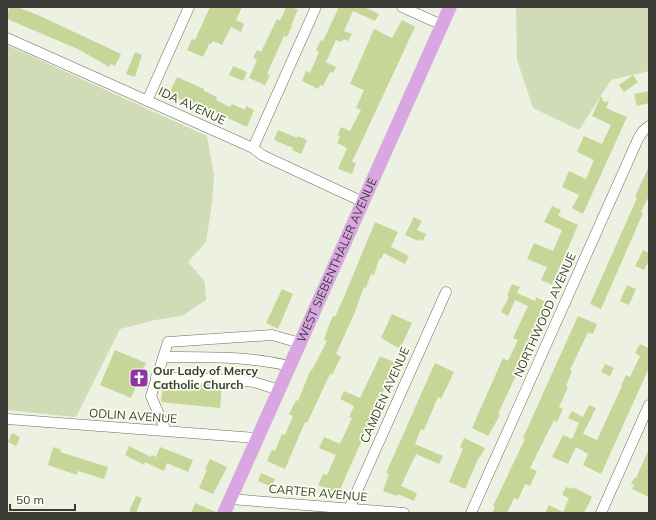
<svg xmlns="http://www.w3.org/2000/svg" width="656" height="520" font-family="Mulish,sans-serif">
<rect width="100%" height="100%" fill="#edf1e1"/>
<path fill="#d1dbb5" d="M516,7H649V71L611,80L579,130L533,108L517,60Z
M7,45L207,136L214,175L212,203L206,242L188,262L205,282L206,300L182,316L155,320L120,329L76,417L7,410Z"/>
<path fill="#c7d598" d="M9,7H17L40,16L121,54L115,66L111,64L109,67L80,50L7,19Z
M210,7H242L236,20L244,24L241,32L231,27L222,45L213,41L211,44H209L203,57L187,50L192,39L195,40Z
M286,7L298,9L291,26H292L287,37L284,36L267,74L270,75L265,85L249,78L257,60L253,58L257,50L261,52L277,19L280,21Z
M339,7H364L379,14L375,21L353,11L344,31L352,34L348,41L343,39L342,42L336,40L326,62L336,67L333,73L330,72L323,86L320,85L318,89L302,81L306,71L310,73L319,52L316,50L321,40L323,41Z
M402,20L415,27L352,162L356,163L352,174L338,169L347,148L337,143L340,136L338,135L341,127L350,131L361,110L356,108L364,90L350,84L374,29L392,38Z
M135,52L142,55L135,77L126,74Z
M233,66L247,72L243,81L229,75Z
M633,75L638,82L624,92L619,85Z
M177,77L204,89V91L217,97L216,100L230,107L232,104L245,110L246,106L254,110L247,127L198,104L197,107L169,94Z
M649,91V103L637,106L634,94Z
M601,96L604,102L609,101L606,108L627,117L583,214L572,208L579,195L562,187L569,171L586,179L594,160L577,152L584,136L602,144L611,125L592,116Z
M278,130L297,138L298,136L307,140L301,154L292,150L293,148L274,140Z
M649,166V196L641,212L643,213L601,309L590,304L637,198L635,197Z
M552,206L561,210L558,216L578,225L552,285L541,280L547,267L527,259L534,243L553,251L562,230L544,222Z
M414,217L422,221L417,230L426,234L423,241L419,239L418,241L405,235Z
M375,222L398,232L391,247L409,256L405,264L384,253L381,259H379L374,275L371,274L366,288L364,287L355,312L336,354L341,357L332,375L330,374L307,423L305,422L285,469L267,461L272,450L275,451L282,434L285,435L293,416L289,414L296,400L298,401L311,369L312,370L327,341L324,340L329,325L333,316L335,317L344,297Z
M643,250L649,253V260L644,270L635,266Z
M512,284L520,287L517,293L535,301L536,297L549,304L498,414L500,415L488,436L472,428L503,358L508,361L518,340L513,338L528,306L515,300L508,316L501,312L509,297L507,296Z
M627,285L636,289L629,305L620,301Z
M282,289L293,294L278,329L266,323Z
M392,314L412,323L400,349L381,338Z
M578,316L597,324L593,334L588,332L570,370L572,371L566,386L568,387L559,407L563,409L557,422L554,420L530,468L537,471L530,486L525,484L518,500L514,498L507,513H492L495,507L493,506L525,439L523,438Z
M640,344L649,348V368L601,474L583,465L588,454L576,447L568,464L552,457L563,435L572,439L579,423L568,418L572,411L583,417L589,405L596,408L583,434L597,440L622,386H621L626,375L630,377L640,356L635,353Z
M115,350L146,363L131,398L100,385Z
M380,356L396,363L338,494L318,485L323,474L327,475L336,455L319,448L324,437L340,444L352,418L349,417L354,406L340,399L344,391L360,398Z
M435,363L454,372L441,399L438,397L424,430L421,429L415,444L443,456L439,464L416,454L401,486L417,493L414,501L398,494L397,496L383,491L389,474L386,473Z
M605,364L614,368L610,376L601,372Z
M163,384L222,386L220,408L161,402Z
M12,433L20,437L16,446L8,442Z
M464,438L485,448L480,457H479L465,489L449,482L463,449L460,447Z
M129,446L151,457L152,455L156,457L160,447L193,460L188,472L167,463L164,471L145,462L144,465L125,455Z
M53,447L61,450L60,452L108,467L104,479L78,471L77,475L48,465Z
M649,449V497L632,489L634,485L631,484L634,478H636Z
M210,459L227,467L213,494L199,488L207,470L205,469Z
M261,473L275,479L272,487L258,481Z
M566,487L572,489L573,487L592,497L584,513H545L549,505L563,512L569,498L562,495Z
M136,496L142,498L136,513H134L129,511Z
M195,503L216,512V513H191Z"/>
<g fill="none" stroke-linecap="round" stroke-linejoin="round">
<defs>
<path id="minor" d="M402,7L442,25
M7,38L253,148L262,155L363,202
M147,101L189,7
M253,148L316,7
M163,357C206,357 248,356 290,366
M156,377L238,380L254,382L279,390
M7,419L257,438
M166,431L151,396L168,342L272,335L300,343
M230,499L404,513
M349,509L446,292
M471,513L638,139L643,131L649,126
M601,513L649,405"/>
<g id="major">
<path id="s1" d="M224,513L450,7"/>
</g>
</defs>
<use href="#minor" stroke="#6a6e5f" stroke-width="11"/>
<use href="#major" stroke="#d4d4d3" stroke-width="14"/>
<use href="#minor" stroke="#fff" stroke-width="10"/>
<use href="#major" stroke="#d9a5e2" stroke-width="13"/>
</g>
<defs>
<symbol id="church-square" viewBox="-11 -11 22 22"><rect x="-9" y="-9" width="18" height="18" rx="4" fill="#9035a0" stroke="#fafeee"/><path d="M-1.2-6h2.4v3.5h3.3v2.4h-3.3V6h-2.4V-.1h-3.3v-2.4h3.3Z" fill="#fff"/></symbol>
</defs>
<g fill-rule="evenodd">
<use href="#church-square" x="128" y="367" width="22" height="22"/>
</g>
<g text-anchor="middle" stroke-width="3.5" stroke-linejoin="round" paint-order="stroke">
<g font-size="12" fill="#3b3c36" stroke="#fafeee">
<text transform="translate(192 106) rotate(25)" y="4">IDA AVENUE</text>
<text dy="4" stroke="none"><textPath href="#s1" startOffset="277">WEST SIEBENTHALER AVENUE</textPath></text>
<text transform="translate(545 315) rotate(-66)" y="4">NORTHWOOD AVENUE</text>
<text transform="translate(385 395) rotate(-66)" y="4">CAMDEN AVENUE</text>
<text transform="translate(133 416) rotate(4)" y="4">ODLIN AVENUE</text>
<text transform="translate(318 493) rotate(5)" y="4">CARTER AVENUE</text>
</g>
<g font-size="12" font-weight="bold" fill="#3b3c36" stroke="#fafeee" text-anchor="start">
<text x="153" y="375">Our Lady of Mercy<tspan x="153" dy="14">Catholic Church</tspan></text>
</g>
</g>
<rect width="656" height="520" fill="none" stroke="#3b3c36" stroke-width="16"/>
<path d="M10 504v6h65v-6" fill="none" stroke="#3b3c36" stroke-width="2"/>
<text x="16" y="504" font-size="12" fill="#3b3c36" stroke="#fafeee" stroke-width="3" paint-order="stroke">50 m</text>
</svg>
